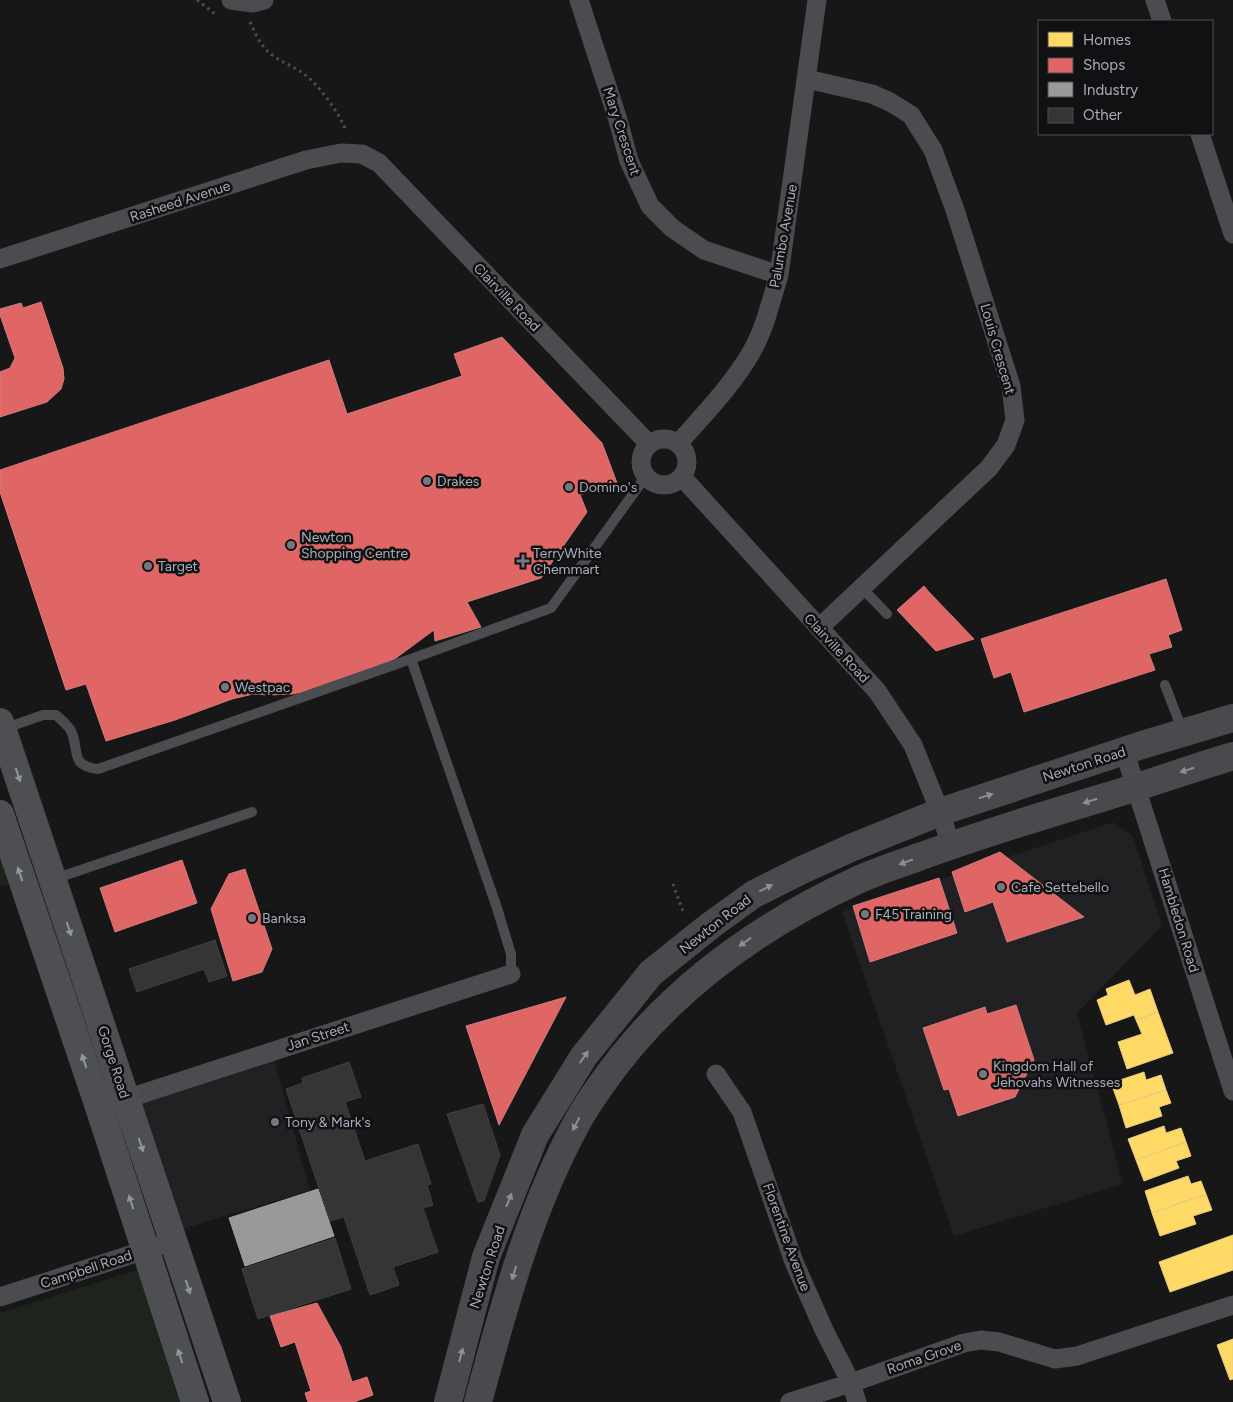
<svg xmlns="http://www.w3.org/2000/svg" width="1233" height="1402" font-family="Figtree,sans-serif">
<rect width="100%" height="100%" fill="#171717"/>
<path fill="#212123" d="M1113,822L1133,836L1162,926L1077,1013L1123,1184L954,1236L842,912Z
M274,1059L310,1191L175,1231L136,1102Z"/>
<path fill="#1d241e" d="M0,855L9,884L0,886Z
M137,1270L183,1402H0V1313Z"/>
<path fill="#ffd966" stroke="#e5cc7f" d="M1129,980L1135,995L1150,989L1158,1012L1136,1020L1134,1015L1106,1025L1097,1000L1108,995L1106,989Z
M1158,1012L1173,1053L1127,1069L1118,1042L1142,1034L1136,1020Z
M1144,1072L1146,1080L1161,1075L1166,1090L1119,1105L1111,1083Z
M1166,1090L1171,1103L1159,1107L1162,1116L1126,1128L1119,1105Z
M1164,1126L1166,1133L1181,1128L1186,1142L1136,1160L1128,1139Z
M1186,1142L1191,1156L1176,1161L1179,1168L1144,1181L1136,1160Z
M1188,1176L1191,1184L1201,1181L1206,1194L1152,1213L1145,1191Z
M1206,1194L1212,1210L1193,1216L1196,1224L1160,1236L1152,1213Z
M1233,1235V1270L1170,1292L1159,1262Z
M1233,1339V1379L1230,1380L1217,1345Z"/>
<path fill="#e06666" stroke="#cf7b7f" d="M41,302L63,368L64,379L61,389L47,402L0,417V372L10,368L15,358L0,315V309L21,303L23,308Z
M502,337L602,443L617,483L580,495L587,512L541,578L467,602L481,627L435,641L434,630L396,658L357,676L313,690L292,694L270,695L253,694L232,699L175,720L106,741L86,684L66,690L0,492V470L329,360L347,414L462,376L454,354Z
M1166,579L1182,630L1168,635L1172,647L1149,654L1155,670L1024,712L1011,672L994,678L981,639Z
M924,586L929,592L974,639L936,651L897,610Z
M1000,852L1084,917L1007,942L993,902L965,912L952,872Z
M182,860L197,903L115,932L100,888Z
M245,869L272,949L262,972L233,981L211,909L229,874Z
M939,878L957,933L870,962L853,906Z
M566,997L499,1125L466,1026Z
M1016,1005L1034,1060L1015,1097L958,1116L949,1089L944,1090L923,1028L985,1007L987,1014Z
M317,1303L341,1347L352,1382L367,1377L373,1395L354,1402H308L305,1393L311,1391L295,1342L281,1347L270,1316Z"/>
<path fill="#999" stroke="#9e9fa2" d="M318,1189L334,1236L245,1266L229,1218Z"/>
<path fill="#353536" stroke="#3f4043" d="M215,940L227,976L209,982L204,969L137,992L129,969Z
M349,1062L361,1097L345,1102L365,1161L418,1144L431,1184L427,1185L433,1205L423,1208L438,1252L393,1267L399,1285L370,1295L344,1217L330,1221L286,1089L303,1083L302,1078Z
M483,1104L500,1155L484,1201L478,1202L447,1114Z
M335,1238L351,1289L258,1319L242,1269Z"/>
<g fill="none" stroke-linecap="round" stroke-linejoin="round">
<path stroke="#4d4e52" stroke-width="3" stroke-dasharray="2.5 4" stroke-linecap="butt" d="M197,0L215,14
M250,22C256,35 262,49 275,57C287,65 300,69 311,80C323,91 341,116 346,131
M673,884L684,914"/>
<path stroke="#4b4c50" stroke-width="10" d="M862,588L887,614
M411,659L497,908L511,954V974
M1165,685L1183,732
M3,729L43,715H56C61,719 66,724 70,729C81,749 68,766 98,769L411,659L551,608L646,476
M54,879L252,812"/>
<path stroke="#4b4c50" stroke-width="19" d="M231,0L253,3L264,0
M579,0L618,120L629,161L650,206L672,228L704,250L779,275
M1155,0L1162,21
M807,79L872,94L890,102L911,115L933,150L955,210L1011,386L1015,420L1006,445L989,468L819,628
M1200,134L1233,234
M0,259L306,160L341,153L362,154L379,163L649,444
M641 462a23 23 0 1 1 46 0a23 23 0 1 1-46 0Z
M678,444C704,414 732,386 752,351C765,328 771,301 779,275L817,0
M682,477L877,691L913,745L940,812L951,845
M1124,750L1233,1091
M716,1074L742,1112L794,1262L824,1330L851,1383L857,1402
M126,1099L511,974
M0,1297L173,1241
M790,1402L851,1383L964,1343L981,1340L999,1342L1055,1359L1077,1356L1233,1305"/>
<path stroke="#4a4a4e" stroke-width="28" d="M448,1402L486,1257L535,1135L584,1056L651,973L711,925L754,894L802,870L853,847L940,812L1142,745L1233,718
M478,1402C504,1306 530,1207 579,1119C585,1108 592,1098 599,1088C664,993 757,926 860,879C878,871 897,865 916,858C978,835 1041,816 1105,797C1148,784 1190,769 1233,756"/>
<path stroke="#4d4f52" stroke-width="28" d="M0,722L227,1402
M0,814L99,1107L195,1402"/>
</g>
<defs><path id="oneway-solid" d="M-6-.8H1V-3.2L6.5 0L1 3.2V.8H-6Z" transform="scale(1.25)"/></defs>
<g fill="#8c8f98">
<use href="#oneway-solid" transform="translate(1187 770) rotate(162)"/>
<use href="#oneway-solid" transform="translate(986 796) rotate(-18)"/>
<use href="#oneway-solid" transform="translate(1090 801) rotate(163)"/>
<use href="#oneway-solid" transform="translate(906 862) rotate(160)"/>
<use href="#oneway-solid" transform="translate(766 888) rotate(-27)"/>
<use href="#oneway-solid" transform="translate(745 942) rotate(145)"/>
<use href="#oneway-solid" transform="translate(584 1057) rotate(-55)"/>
<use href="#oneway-solid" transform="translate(576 1124) rotate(118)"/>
<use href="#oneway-solid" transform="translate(509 1200) rotate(-68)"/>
<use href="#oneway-solid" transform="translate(514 1273) rotate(107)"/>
<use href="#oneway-solid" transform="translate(461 1355) rotate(-75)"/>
</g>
<g fill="#91969e">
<use href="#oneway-solid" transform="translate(18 775) rotate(72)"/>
<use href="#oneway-solid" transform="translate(20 874) rotate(-109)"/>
<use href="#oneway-solid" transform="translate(69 929) rotate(72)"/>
<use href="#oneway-solid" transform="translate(84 1061) rotate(-109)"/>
<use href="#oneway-solid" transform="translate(141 1145) rotate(72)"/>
<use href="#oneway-solid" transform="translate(131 1202) rotate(-108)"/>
<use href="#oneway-solid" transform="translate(188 1287) rotate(72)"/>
<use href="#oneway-solid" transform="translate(180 1356) rotate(-108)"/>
</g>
<g fill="#757880" stroke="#111113" stroke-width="2">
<circle cx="427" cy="481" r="5"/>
<circle cx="569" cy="487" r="5"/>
<circle cx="291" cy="545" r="5"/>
<path d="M520.5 553.5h5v5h5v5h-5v5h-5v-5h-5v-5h5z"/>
<circle cx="148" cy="566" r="5"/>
<circle cx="225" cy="687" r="5"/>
<circle cx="1001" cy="887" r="5"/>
<circle cx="865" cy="914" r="5"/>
<circle cx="252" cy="918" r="5"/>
<circle cx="983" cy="1074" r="5"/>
<circle cx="275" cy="1122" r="5"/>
</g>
<g text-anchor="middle" stroke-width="5" stroke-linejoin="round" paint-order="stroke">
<g font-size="14" fill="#a8adb8" stroke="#111113">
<text transform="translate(622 131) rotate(72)" y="5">Mary Crescent</text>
<text transform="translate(180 201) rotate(-18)" y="5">Rasheed Avenue</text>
<text transform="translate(783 236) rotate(-80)" y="5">Palumbo Avenue</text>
<text transform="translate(507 297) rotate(46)" y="5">Clairville Road</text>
<text transform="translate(998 349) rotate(74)" y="5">Louis Crescent</text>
<text transform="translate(837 648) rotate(47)" y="5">Clairville Road</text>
<text transform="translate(1084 764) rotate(-18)" y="5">Newton Road</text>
<text transform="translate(1179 920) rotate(73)" y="5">Hambledon Road</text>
<text transform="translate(715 924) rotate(-38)" y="5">Newton Road</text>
<text transform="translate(318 1036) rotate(-18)" y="5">Jan Street</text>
<text transform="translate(114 1062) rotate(72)" y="5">Gorge Road</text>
<text transform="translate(787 1237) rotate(70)" y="5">Florentine Avenue</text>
<text transform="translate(487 1267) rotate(-72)" y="5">Newton Road</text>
<text transform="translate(86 1269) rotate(-18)" y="5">Campbell Road</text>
<text transform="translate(924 1357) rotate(-19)" y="5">Roma Grove</text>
</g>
<g font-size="14" fill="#a8adb8" stroke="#111113" text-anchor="start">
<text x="437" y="486">Drakes</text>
<text x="579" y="492">Domino's</text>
<text x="301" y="542">Newton<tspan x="301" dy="16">Shopping Centre</tspan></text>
<text x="533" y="558">TerryWhite<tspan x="533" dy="16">Chemmart</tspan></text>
<text x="158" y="571">Target</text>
<text x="235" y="692">Westpac</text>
<text x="1011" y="892">Cafe Settebello</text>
<text x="875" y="919">F45 Training</text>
<text x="262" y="923">Banksa</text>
<text x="993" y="1071">Kingdom Hall of<tspan x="993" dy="16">Jehovahs Witnesses</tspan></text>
<text x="285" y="1127">Tony &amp; Mark's</text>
</g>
</g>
<rect x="1038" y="20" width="175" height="115" fill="#111113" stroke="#4d4f55"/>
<rect x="1048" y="32" width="25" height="15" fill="#ffd966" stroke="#4d4f55"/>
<text x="1083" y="45" font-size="15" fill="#a8adb8">Homes</text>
<rect x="1048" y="58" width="25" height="15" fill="#e06666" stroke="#4d4f55"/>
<text x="1083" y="70" font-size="15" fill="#a8adb8">Shops</text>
<rect x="1048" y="82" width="25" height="15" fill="#999999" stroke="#4d4f55"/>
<text x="1083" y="95" font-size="15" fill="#a8adb8">Industry</text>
<rect x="1048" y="108" width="25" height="15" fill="#353536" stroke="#4d4f55"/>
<text x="1083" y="120" font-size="15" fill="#a8adb8">Other</text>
</svg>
